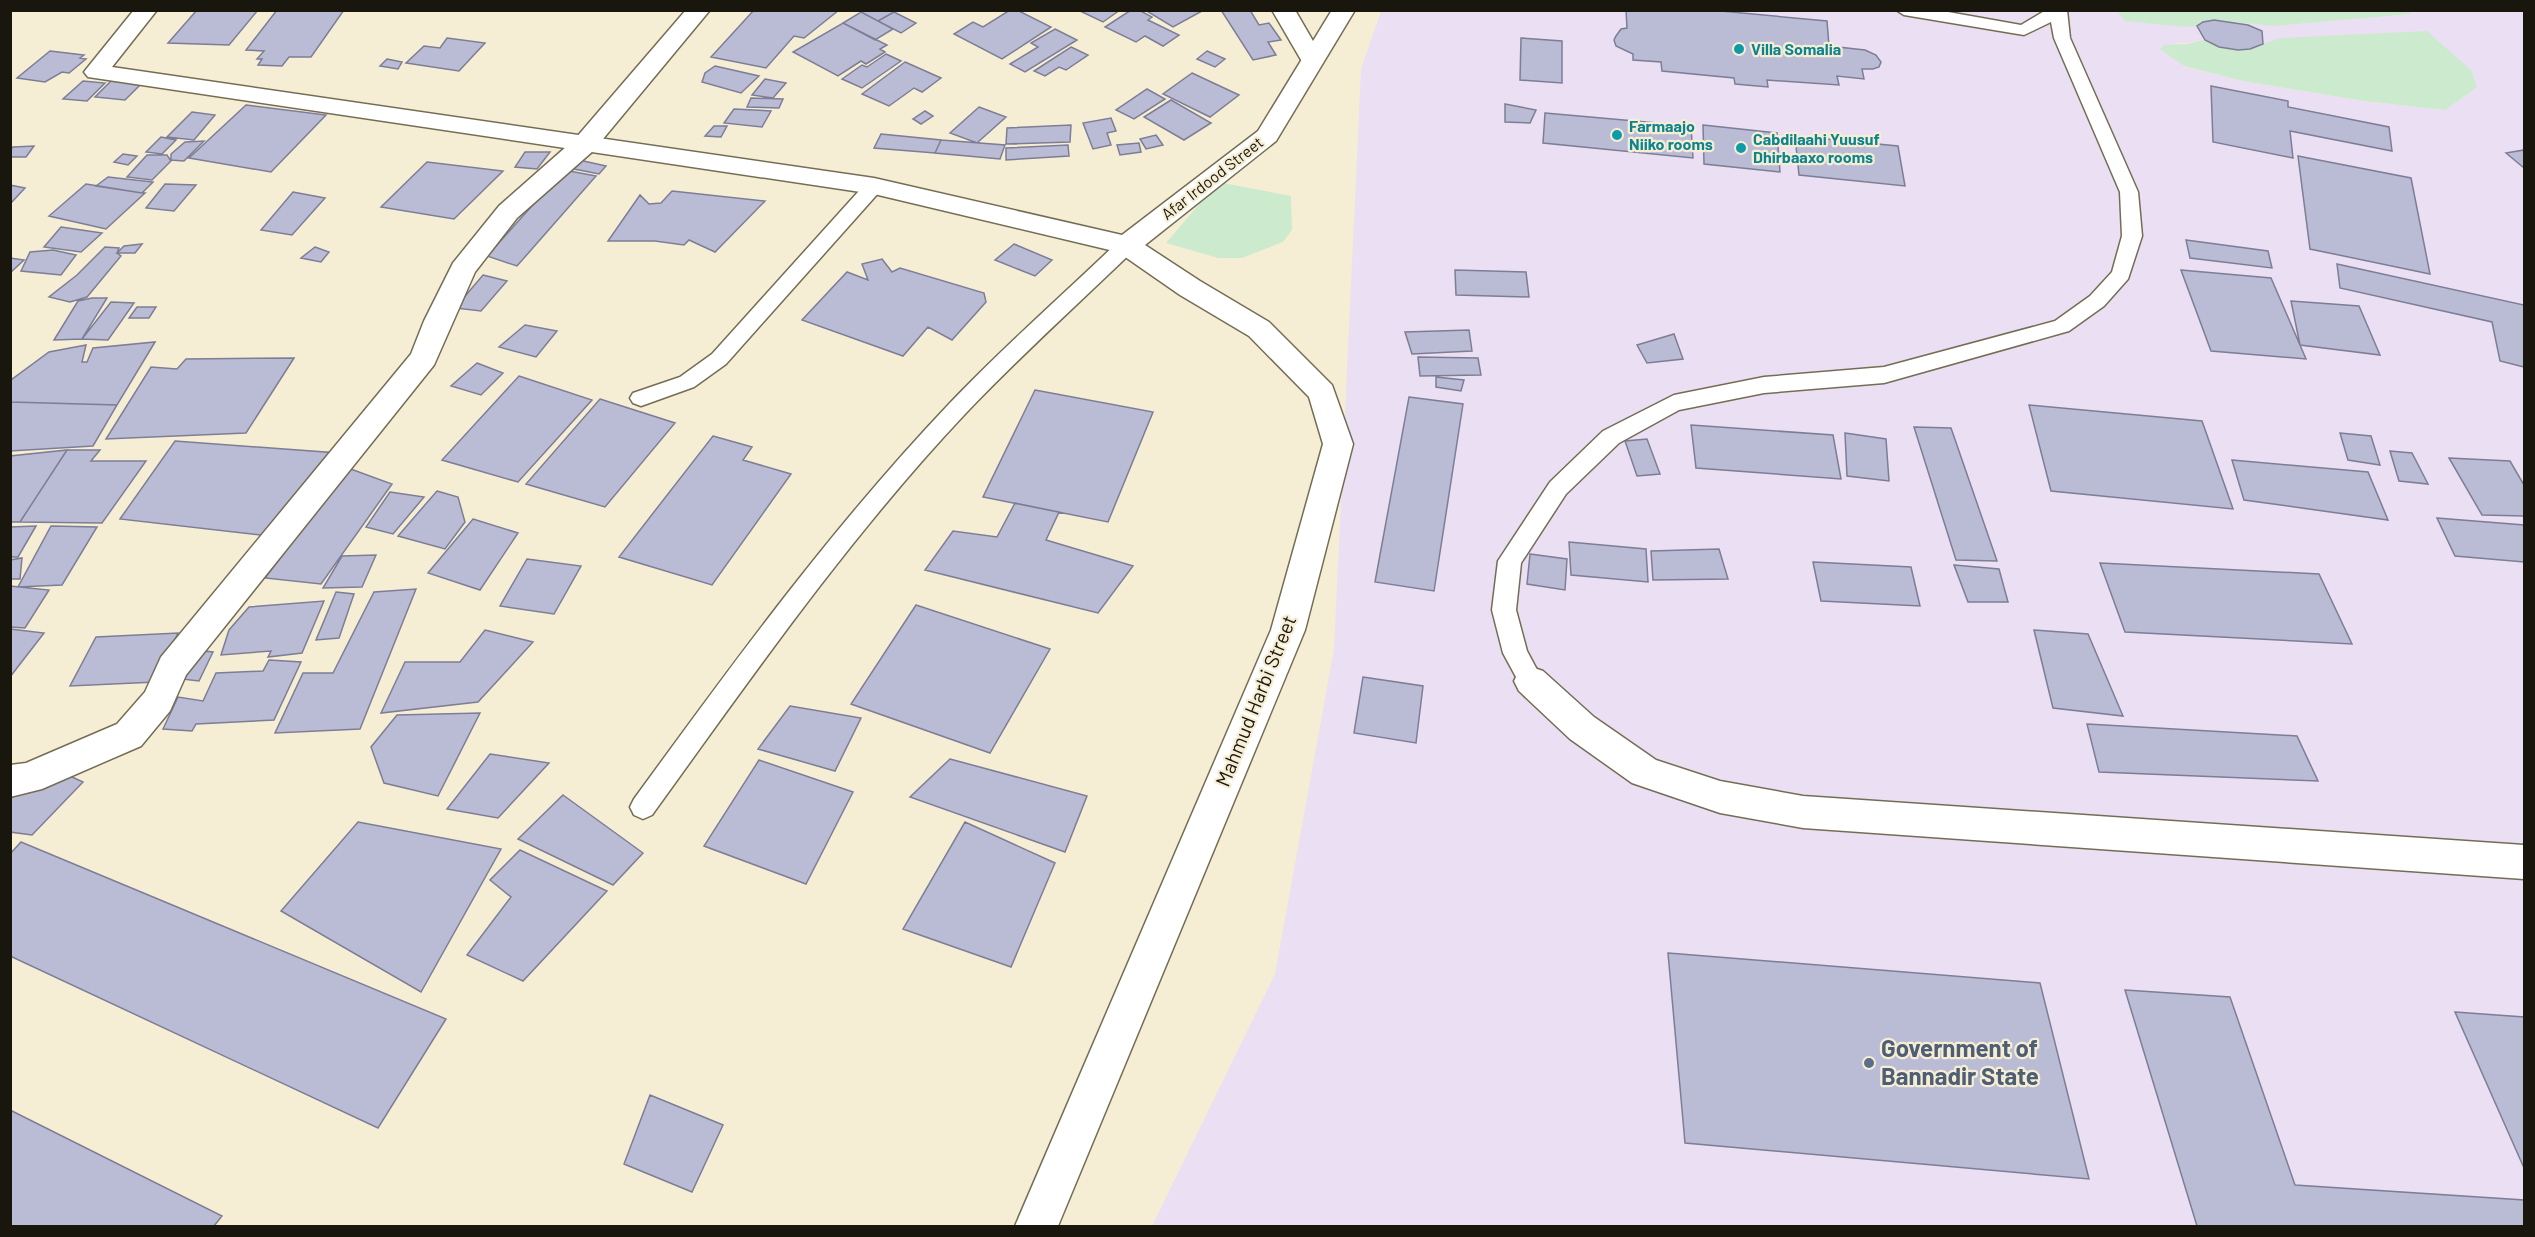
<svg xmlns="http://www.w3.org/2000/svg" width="2535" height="1237" font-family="Barlow,sans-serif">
<rect width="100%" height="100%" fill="#f6eed4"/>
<path fill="#ebdff3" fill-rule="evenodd" d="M2131,10L2119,13L2125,21L2197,26L2203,22L2214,20L2274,26L2410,14L2406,10L2524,11V1226H1152L1275,974L1334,649L1361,69L1381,11ZM2200,42L2238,50L2250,49L2445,110L2364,101L2243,81L2183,66L2173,44Z"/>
<path fill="#cceace" d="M2131,10H2406L2411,14L2274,26L2214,20L2203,22L2197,26L2185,27L2125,21L2118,13Z
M2427,31L2471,70L2477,87L2445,110L2364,101L2243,81L2184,66L2160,49L2164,45L2187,44L2205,40L2219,47L2238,50L2250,49L2279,38Z
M1218,182L1291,196L1292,230L1283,242L1242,258H1218L1166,243Z"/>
<path fill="#babbd5" stroke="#7d7e95" stroke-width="1.5" d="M197,10H258L229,45L168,43Z
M277,10H344L311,57H289L282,66L258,65L262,59H257L264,51L246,50Z
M754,10H839L804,38L794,36L766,68L711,57Z
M864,10H892L894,12L878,21L861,12Z
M1010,10H1017L1051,27L1002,59L954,34L973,22L983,27Z
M1078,10H1120L1103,22Z
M1131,10H1139L1152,17L1148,20L1179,35L1163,46L1145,36L1136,42L1105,27Z
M1145,10H1201L1202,11L1173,27Z
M1221,10H1250L1259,25L1269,23L1281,40L1268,42L1276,55L1253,60Z
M1626,10H1710L1827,21L1829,46L1865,50L1876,55L1881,62L1879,67L1873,69H1862L1864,79L1837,76L1839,85L1767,80L1768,87L1735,84L1734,78L1662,71L1661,62L1633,60V54L1616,46L1614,40L1616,36L1621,29L1627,28Z
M861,12L878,21L893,29L875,40L843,23Z
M894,12L916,23L901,33L878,21Z
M2214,20L2248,25L2262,31L2263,44L2250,49L2238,50L2219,47L2205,40L2197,26L2203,22Z
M843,23L887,45L880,49L885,52L866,64L861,61L838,76L793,52Z
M1055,29L1077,40L1025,72L1010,64L1038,47L1031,43Z
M447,38L485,43L459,71L406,63L424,46L440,48Z
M1521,38L1562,41V83L1520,80Z
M1071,47L1088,55L1066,70L1059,67L1045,76L1034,71Z
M50,51L84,55L80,58L86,59L69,73L62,72L45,82L17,78Z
M1207,51L1225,59L1215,67L1197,59Z
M886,54L901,61L862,88L842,79L862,65L867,67Z
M387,59L402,62L398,69L380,66Z
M905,62L941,78L922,92L914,88L889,106L862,94Z
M715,66L759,76L741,93L702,82L705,73Z
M1192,73L1239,95L1210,117L1163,94Z
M114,78L144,81L125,100L95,97Z
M765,79L786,83L773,98L752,95Z
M83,81L105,83L87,101L63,99Z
M2211,86L2288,101V107L2389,127L2392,151L2290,131L2293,158L2213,142Z
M1147,89L1165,99L1134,119L1116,110Z
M751,98L783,99L779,108L747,107Z
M1171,100L1211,123L1184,140L1144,117Z
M1505,104L1536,110L1530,123L1505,122Z
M246,105L326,115L271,172L189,158Z
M979,107L1006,117L977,143L950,133Z
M734,109L771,111L762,127L724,123Z
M925,111L933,116L921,124L913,119Z
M192,112L215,115L194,140L167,137Z
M1545,113L1691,126L1693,158L1543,143Z
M1111,118L1116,131L1107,133L1111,145L1093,149L1083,123Z
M1071,125L1070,142L1006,144L1007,128Z
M1703,125L1777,133L1780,172L1704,164Z
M714,126H727L721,137L705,136Z
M881,134L941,140L935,153L874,148Z
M1156,135L1163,145L1146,149L1140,139Z
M1795,136L1898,146L1905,186L1799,175Z
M161,137L176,140L162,154L146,152Z
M941,140L1005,145L1000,159L935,153Z
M204,141L184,161L171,160V154L185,142Z
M1139,143L1141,152L1120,155L1117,145Z
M1068,145L1069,156L1006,160V148Z
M34,146L26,157H10V150L13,147Z
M2524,150V168L2506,153Z
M525,152H550L537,169L515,167Z
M123,154L137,156L128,165L114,162Z
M147,155H167L171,161L152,180L127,177Z
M2298,156L2411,178L2430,274L2310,249Z
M579,160L606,166L599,174L569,168Z
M427,162L503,171L454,219L381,207Z
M564,170L596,176L517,266L487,256Z
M108,177L153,182L142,193L96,186Z
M86,184L142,193H145L106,229L49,216Z
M165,184L196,185L174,211L146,208Z
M10,185L25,188L10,204Z
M672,191L765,201L715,252L689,240L684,245L655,241H608L640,195L649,204L661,203Z
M293,192L325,198L292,235L261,230Z
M61,227L102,233L81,252L44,247Z
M2186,240L2268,251L2272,268L2190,258Z
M142,244L135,253H117L124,246Z
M1014,244L1052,260L1035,276L995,260Z
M105,247L119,248L117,253L121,256L87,297L70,302L49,297L77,275Z
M315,247L329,252L321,262L301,258Z
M53,250L76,255L61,275L21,271L30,252Z
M10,258L24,260L10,273Z
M882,259L892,272L900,268L984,293L986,302L952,340L928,327L903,356L802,320L847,272L868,280L862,264Z
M2337,264L2524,305V367L2500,361L2492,322L2340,288Z
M1455,270L1526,272L1529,297L1456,295Z
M2181,270L2271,278L2306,359L2211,351Z
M483,275L507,281L481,311L455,308Z
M92,298H107L82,339L54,340L78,301Z
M2291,301L2359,306L2380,355L2300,345Z
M111,302L134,303L108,340L82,339Z
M137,307H156L149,318H129Z
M525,325L557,331L536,357L499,347Z
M1469,330L1472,351L1412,354L1405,332Z
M1674,334L1683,359L1647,363L1637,345Z
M155,342L117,405L10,402L11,380L49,352L86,345L82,362H87L93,348Z
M1418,357L1478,358L1481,375L1420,376Z
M294,358L246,433L106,439L151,367L177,369L186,359Z
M477,363L503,373L481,395L451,386Z
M519,376L592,400L518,482L442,460Z
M1436,377L1464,380L1461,391L1436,387Z
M1035,390L1153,412L1108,522L983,497Z
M1409,397L1463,404L1434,591L1375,582Z
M600,399L675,423L605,507L526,484Z
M10,402L117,405L93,446L10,451Z
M2029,405L2202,421L2233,509L2051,491Z
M1691,425L1833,435L1841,479L1696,468Z
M1914,427L1951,428L1997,561L1956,560Z
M1845,433L1886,439L1889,481L1847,476Z
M2340,433L2371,436L2380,465L2348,460Z
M713,436L752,447L743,460L791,474L712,585L619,557Z
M1647,439L1660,474L1637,476L1625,441Z
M175,441L338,453L270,536L120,519Z
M67,450H100L91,461H146L102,523L20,522Z
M67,450L20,522H10V456Z
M2390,451L2412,453L2428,484L2399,481Z
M2449,458L2510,461L2524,485V516L2482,515Z
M2232,460L2368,472L2388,520L2244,500Z
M348,468L392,484L321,584L265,578Z
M437,491L458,497L465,522L445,549L398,536Z
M390,492L424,497L393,534L366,527Z
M1015,503L1059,512L1046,540L1133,566L1098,613L925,570L953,531L997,537Z
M2437,518L2524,525V562L2455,556Z
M473,519L518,533L480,590L428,573Z
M36,526L18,557H10V527Z
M51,526L97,527L62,585L18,587Z
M1569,542L1646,549L1648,582L1571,575Z
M1719,549L1728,579L1653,580L1651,551Z
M1530,554L1567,559L1565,590L1527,584Z
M376,555L362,587L323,588L342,556Z
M22,558L20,579H10V560Z
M527,559L581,566L554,614L500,606Z
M1813,562L1911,567L1920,606L1821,601Z
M2100,563L2319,574L2352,644L2125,632Z
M1954,565L1999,569L2008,602H1968Z
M10,586L49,590L25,628L10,627Z
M416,589L360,729L275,733L303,673H333L374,592Z
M336,592L354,594L339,638L316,640Z
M324,601L302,653L268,657L271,651L221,655L229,630L249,607Z
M916,605L1050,649L990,753L851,704Z
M10,629L44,633L10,677Z
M485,630L533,642L478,702L381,713L405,662H460Z
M2034,630L2088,634L2123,716L2053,708Z
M178,633L156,682L70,686L96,637Z
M194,650L213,652L199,681L173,678Z
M269,660L301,662L274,720L196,724L192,731L163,729L178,697L203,701L216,673L263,671Z
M1363,677L1423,686L1416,743L1354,733Z
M790,706L861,718L835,771L758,749Z
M480,713L438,796L384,783L371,747L397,715Z
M2087,724L2297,736L2318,781L2099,772Z
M490,754L549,763L498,818L447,809Z
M950,759L1087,796L1065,852L910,797Z
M759,760L853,792L806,884L704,846Z
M59,771L83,782L32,835L10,832V793Z
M563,795L643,853L613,885L518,839Z
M358,822L501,849L421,992L281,911Z
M965,822L1055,863L1011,967L903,929Z
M21,842L446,1019L378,1128L10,956V854Z
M520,850L607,891L523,981L467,955L511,897L490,880Z
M1668,953L2040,983L2089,1179L1685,1143Z
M2125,990L2230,997L2295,1185L2524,1200V1226H2197Z
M2455,1012L2524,1017V1168Z
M650,1095L723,1125L692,1192L624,1164Z
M10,1110L222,1216L214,1226H10Z"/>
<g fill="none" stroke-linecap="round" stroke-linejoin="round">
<defs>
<path id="lane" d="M1896,10H1937L2021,25L2046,10H2067L2070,38L2138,192L2142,236L2128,279L2104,306L2069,331L1884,383L1764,393L1679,410L1619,443L1566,494L1521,563L1516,610L1527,651L1543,681L1540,688L1531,691L1522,688L1503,653L1492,610L1498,561L1550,482L1603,431L1674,395L1764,377L1884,367L2055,321L2090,296L2112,272L2122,236L2120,192L2054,38L2051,22L2024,35L1904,15Z
M874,180L881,182L883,186L881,190L726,364L694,387L641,406L633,403L630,398L633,393L680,377L712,354L867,182Z
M1127,239L1134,240L1137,245L1134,250C1078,304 1019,357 965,414C849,537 751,678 652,815L643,819L634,815L630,807L634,799C733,663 833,526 949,404C1003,347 1063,295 1120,240Z"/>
<path id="street" d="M686,10H710L593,151L517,218L475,272L434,365L186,675L170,711L141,746L42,789L10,797V765L26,763L117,724L145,692L161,657L411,354L424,321L453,263L499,206L575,139Z
M1272,10H1295L1324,60L1320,65L1312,67L1304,65Z
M1531,667L1543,671L1594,717L1656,760L1720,781L1803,796L2524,845V879L1803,828L1720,813L1632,783L1570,739L1519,691L1514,681L1519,671Z"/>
<path id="secondary" d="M134,10H157L112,67L874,178L1122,235L1258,131L1332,10H1355L1276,141L1145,245L1200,281L1269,322L1332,385L1353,444L1305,630L1058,1226H1015L1271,630L1323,444L1309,397L1249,336L1180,295L1118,252L874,194L88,77L84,72L88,67Z"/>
</defs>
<use href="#lane" stroke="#746d55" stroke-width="3"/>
<use href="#street" stroke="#746d55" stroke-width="3"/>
<use href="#secondary" stroke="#746d55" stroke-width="3"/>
<use href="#lane" fill="#fff" fill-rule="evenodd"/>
<use href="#street" fill="#fff" fill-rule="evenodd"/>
<use href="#secondary" fill="#fff" fill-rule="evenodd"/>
</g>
<g fill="#0f9aa8" stroke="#f6eed4" stroke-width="2">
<circle cx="1739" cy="49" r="6"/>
<circle cx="1617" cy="135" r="6"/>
<circle cx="1741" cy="148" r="6"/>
</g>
<circle fill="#5c6f8a" stroke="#f6eed4" stroke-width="2" cx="1869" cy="1063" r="6"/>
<g text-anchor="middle" stroke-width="4.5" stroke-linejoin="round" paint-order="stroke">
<g font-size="16" font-weight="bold" fill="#0d838f" stroke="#f6eed4" text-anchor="start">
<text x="1751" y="55">Villa Somalia</text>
<text x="1629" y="132">Farmaajo<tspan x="1629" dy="18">Niiko rooms</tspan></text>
<text x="1753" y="145">Cabdilaahi Yuusuf<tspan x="1753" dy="18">Dhirbaaxo rooms</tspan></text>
</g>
<g font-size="16" fill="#19160d" stroke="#f6eed4">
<text transform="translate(1212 178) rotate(-38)" y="6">Afar Irdood Street</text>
</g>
<g font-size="20" fill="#19160d" stroke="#f6eed4">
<text transform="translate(1256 701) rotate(-68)" y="7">Mahmud Harbi Street</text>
</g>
<g font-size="24" font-weight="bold" fill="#4e5e75" stroke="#f6eed4" text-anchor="start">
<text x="1881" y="1057">Government of<tspan x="1881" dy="28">Bannadir State</tspan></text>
</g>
</g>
<rect width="2535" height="1237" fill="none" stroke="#19160d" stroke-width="24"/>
</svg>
